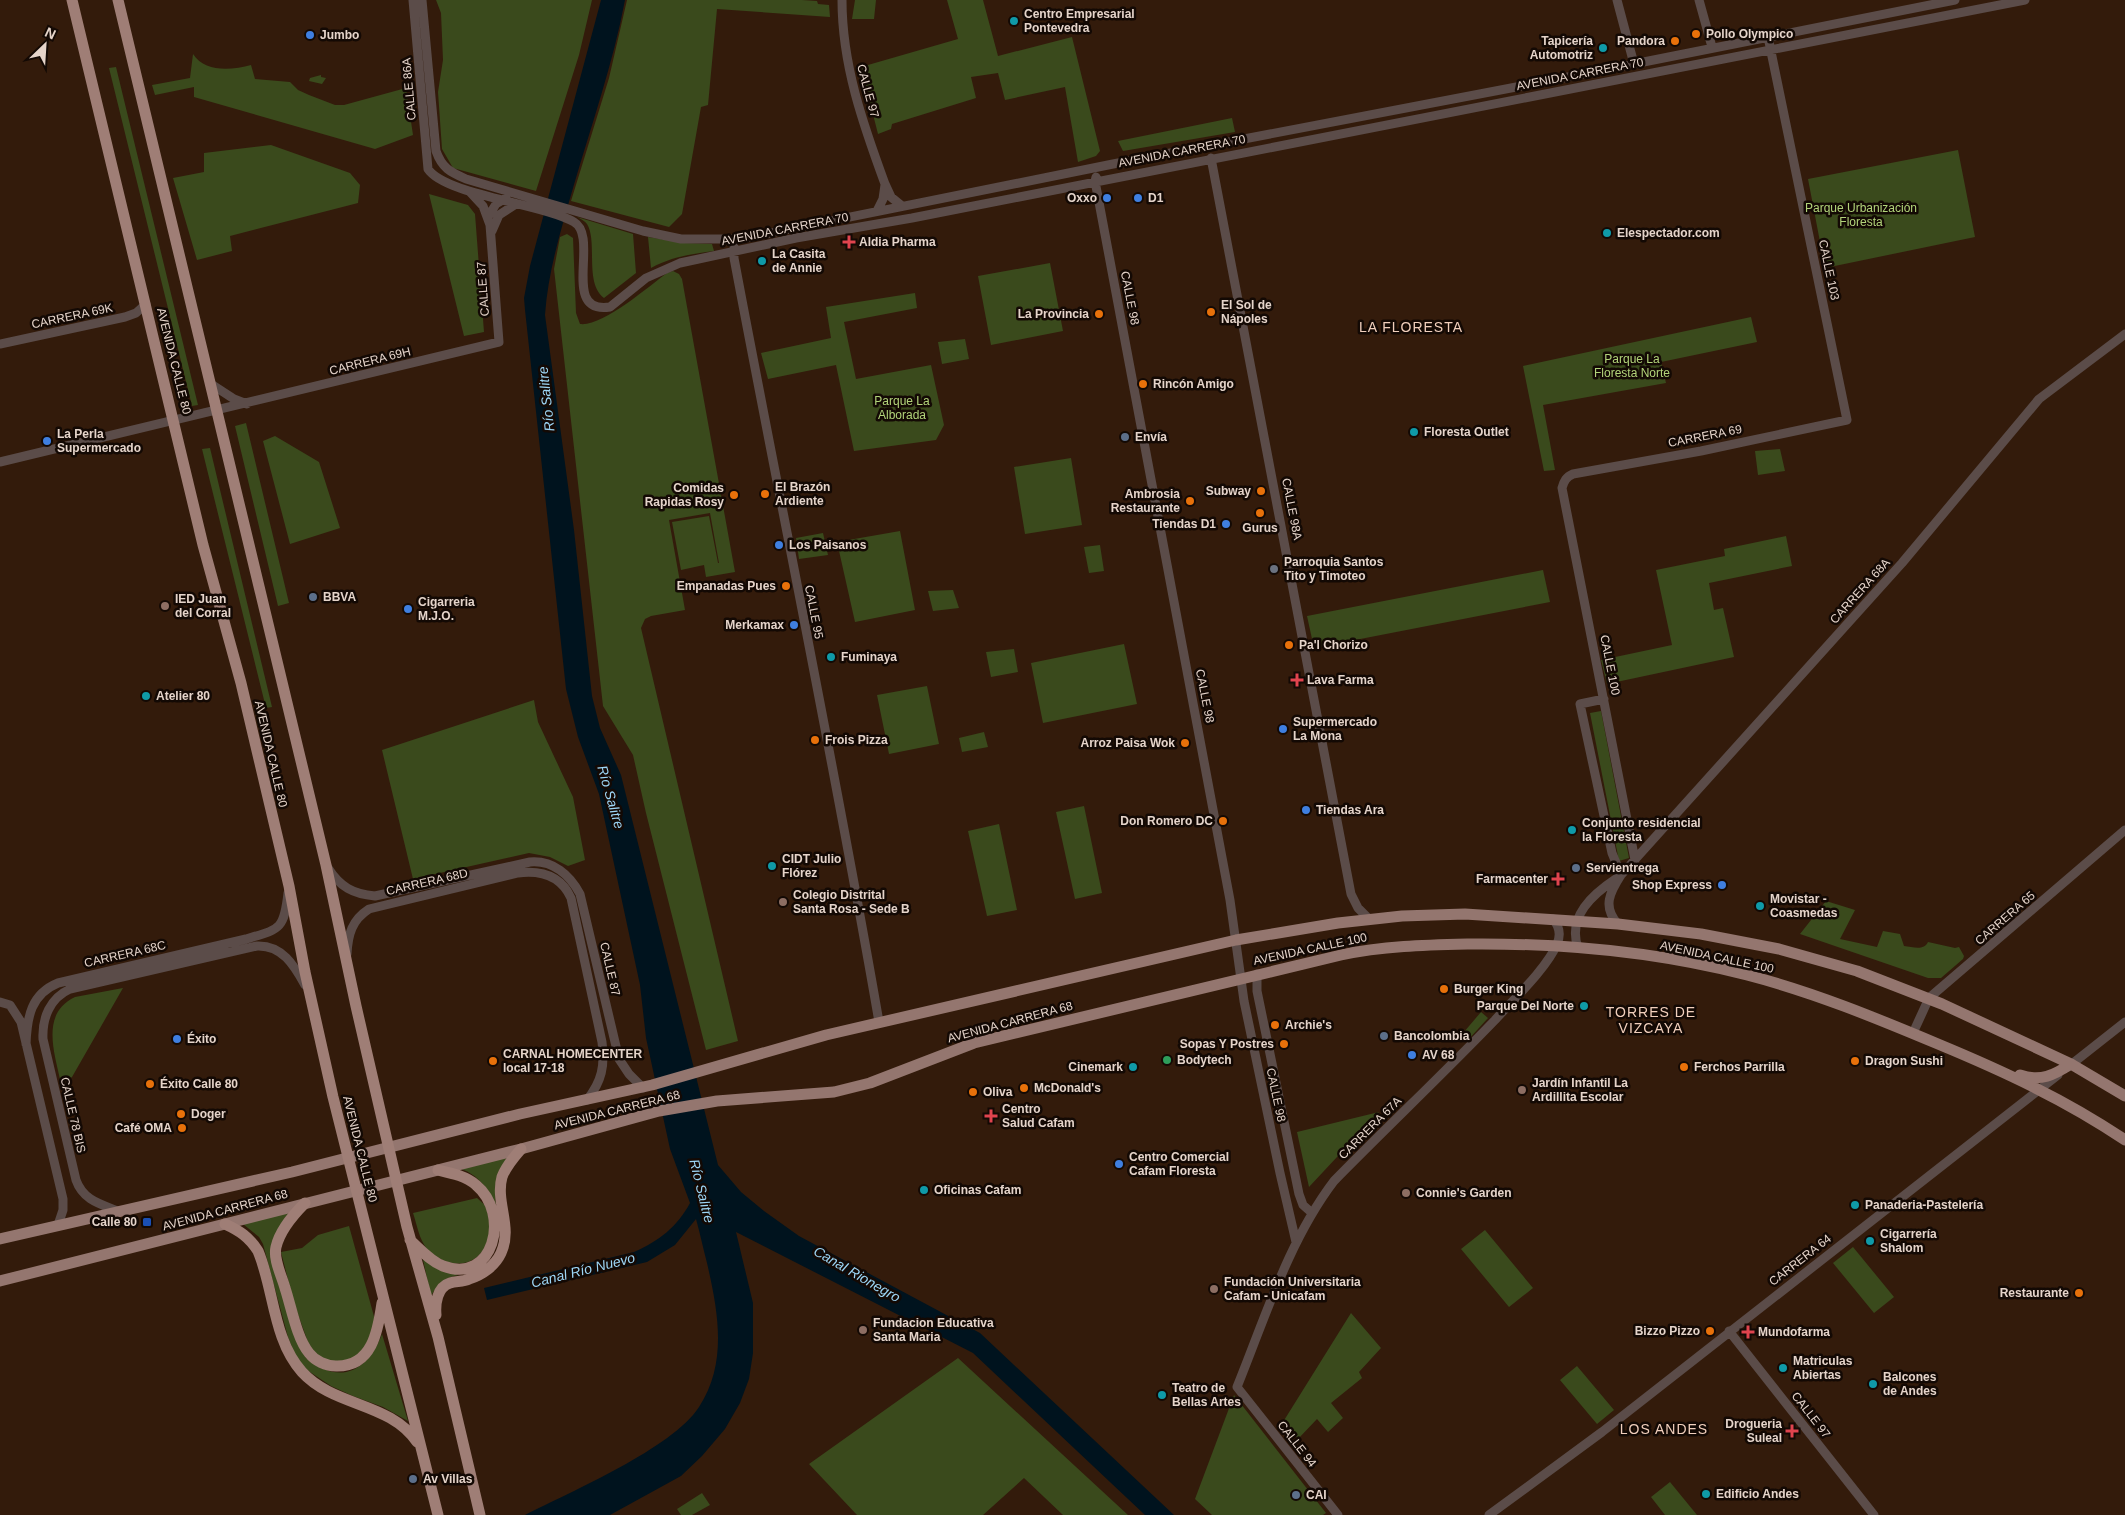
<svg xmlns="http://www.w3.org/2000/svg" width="2125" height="1515" font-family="Arial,sans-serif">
<rect width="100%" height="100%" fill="#331b0b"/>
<path fill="#3a4a1c" d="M436,0H592L579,55L536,191L453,168L442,149L438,92L443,60L441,13Z
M627,0H802L817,1L818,4L829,5L830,17L717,9L708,105L701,107L682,214L669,227L571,201L609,78Z
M855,0H876L874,19H852Z
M947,0H983L998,56L1072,37L1100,151L1096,156L1078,162L1065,87L1005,100L998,73L971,77L976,98L892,124L891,129L878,134L861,67L958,39Z
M193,54C205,73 232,70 251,65L255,79L290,82L298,90L309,95L335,105H344L406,88L413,135L375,149L194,97V87L155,95L152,85L190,78Z
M116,67L198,405L192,406L109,68Z
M321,75V77L326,78L322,84L309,81L310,78Z
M1232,118L1235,132L1123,151L1118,141Z
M271,145L350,173L360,185L358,203L230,236L232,251L197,260L173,178L204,172V153Z
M1958,150L1975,237L1825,268L1808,179Z
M429,194L468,205L475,214L484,332L464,336Z
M577,217L633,234L636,273L604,298C584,283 598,242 587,224C585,221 581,219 577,217Z
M567,234L573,238L576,313L580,324C602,327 648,287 667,273L673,271L679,274L682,279L735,572L706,577L704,565L681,570L672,522L709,516L718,563H719L710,513L669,520L685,610L651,616L645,619L641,628L738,1041L706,1050L646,813L633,755L603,706L554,269L560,237Z
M648,237L685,243L712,244L714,251C691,254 671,257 651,268Z
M1050,263L1063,331L991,345L978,276Z
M915,293L917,308L844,322L856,379L931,365L944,425L936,440L854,451L836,365L768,379L761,353L831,338L826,307Z
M1751,317L1757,342L1661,362L1666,383L1543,405L1555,470L1544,471L1523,366Z
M965,339L969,359L942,364L938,342Z
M246,423L289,603L278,606L235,426Z
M275,436L319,462L340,528L290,544L263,441Z
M210,448L272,707L266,708L202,449Z
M1780,449L1785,471L1758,475L1755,451Z
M1071,458L1082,525L1025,534L1014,467Z
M900,531L915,610L855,622L837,542Z
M823,533L828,555L799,559L796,538Z
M1786,536L1792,566L1709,583L1714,610L1723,608L1734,657L1607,684L1601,660L1672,645L1656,570L1725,556L1724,549Z
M1100,545L1104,571L1089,573L1084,547Z
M1543,570L1550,602L1314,648L1307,616Z
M953,590L959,608L933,611L928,591Z
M1124,644L1137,704L1043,723L1031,663Z
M1014,649L1018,672L991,677L986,652Z
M927,686L939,744L889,754L877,695Z
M534,700L538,722L573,797L585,860L568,866L550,857L529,853L413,879L382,750Z
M1601,711L1629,858L1619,861L1590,713Z
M984,732L988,747L962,752L959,738Z
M1084,806L1102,893L1075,899L1056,812Z
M999,824L1017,910L987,916L968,831Z
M1826,901L1855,910L1840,939L1877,947L1883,931L1900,934L1904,946C1913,947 1924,951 1928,942L1955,948L1959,947L1964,956L1963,959L1941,978H1928L1800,934Z
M123,988L72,1077L67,1081L60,1079C54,1051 41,1013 75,997Z
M1481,1012L1488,1018L1468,1040L1458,1039Z
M1379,1112L1309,1187L1297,1132Z
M512,1156L495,1192L496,1207C488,1189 479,1175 461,1169Z
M477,1198L486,1206C488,1215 492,1228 490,1237C490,1240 487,1244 485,1247C473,1270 443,1267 427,1249C419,1239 417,1225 413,1213Z
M293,1211L273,1241L306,1358C339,1385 367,1373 382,1334L408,1421L383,1407L353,1396L331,1386L307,1370L296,1357L288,1337L263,1244L259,1237L243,1224Z
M349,1226L375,1320L369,1343L357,1356L343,1362H330L318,1356L309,1345L294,1303L281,1252L302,1248L318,1235Z
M1485,1230L1533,1288L1509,1307L1461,1249Z
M1853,1247L1894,1297L1874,1313L1833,1263Z
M422,1255L438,1269L459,1275C445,1277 438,1284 431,1296Z
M1351,1313L1381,1348L1359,1372L1362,1378L1331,1403L1343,1418L1328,1432L1317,1419L1298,1439L1283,1422Z
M958,1358L1128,1515H1063L1024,1478L983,1515H857L809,1464Z
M1577,1366L1614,1410L1597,1424L1560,1380Z
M1234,1395L1326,1513L1323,1515H1212L1195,1499Z
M1670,1482L1697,1515H1665L1651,1497Z
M702,1493L710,1505L692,1515H681L677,1509Z"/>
<path fill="#00131e" d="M601,0H625C613,64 591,126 573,188C561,230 548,271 545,315L574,530L592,696L600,728L621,775L718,1165L741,1192L764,1211L799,1236L980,1333L1174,1515H1145L973,1353L736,1232L753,1303V1353L749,1379L740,1403L725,1429L702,1456L681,1476L610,1515H525C570,1492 673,1448 699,1407C728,1363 718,1311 707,1263C703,1248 700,1233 696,1219L675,1245L647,1262L487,1300L484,1288L634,1252C659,1241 677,1227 690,1203L670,1149L646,1038L640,985L599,794L578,737L566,689L525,310L524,298L530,266Z"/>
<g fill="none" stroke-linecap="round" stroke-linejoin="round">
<path stroke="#5b4c49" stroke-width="9" d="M413,0L428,169C445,195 544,204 574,222C600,237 560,315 610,307L646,278L680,263L796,238L912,218L2025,0
M422,0L436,151C442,168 450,172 466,179L643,231L681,239H741L1113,164L1563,78L1955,0
M842,0C842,65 863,124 885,184L891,197L902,206
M1617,0L1634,64
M1699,0L1712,47
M1211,158L1351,894L1358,908L1369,919
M1096,177L1095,181L1230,900L1244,1001L1280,1173L1296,1242
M877,211L883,199L885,185
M488,217L496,204L506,198
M492,231L499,215L516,204
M734,247V258C782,513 835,767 879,1022
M0,344L125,317L136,313L146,304
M211,384L234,399L247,404
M0,462L499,342L490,225L483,206L470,192
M1604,699L1580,704L1612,853L1621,875
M1635,860L1562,488C1564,481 1566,477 1573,474L1701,451L1847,420L1768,37
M328,868C340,887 353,894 375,896L530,862C553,860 570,875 580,894L619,1059L629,1074L643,1088
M1618,924C1602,907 1610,892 1621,875L1902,563L2039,399L2125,334
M1578,948C1567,916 1593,894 1617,878
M347,954C348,934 352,920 369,909L518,873C542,870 561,876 571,898L602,1042C605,1066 602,1081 587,1100
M1257,974V991L1299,1194L1303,1205L1312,1213
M0,1002L10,1005L21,1022L63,1199V1210L58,1225
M1913,1033L1929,998L2125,830
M26,1044C27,1017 31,994 58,983L246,939C280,929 284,930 288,893
M2068,1067L2125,1022
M118,1211C100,1204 83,1200 76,1180L43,1039C42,1018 50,998 70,989L257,946C282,945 294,965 305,985
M1729,1331L1874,1515
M1338,1515L1237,1387C1265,1318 1289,1240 1334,1181C1387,1127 1442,1075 1495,1020C1513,1000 1547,968 1557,944C1561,935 1559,926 1553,919
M1489,1515L1602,1432L2058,1075"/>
<path stroke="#94766f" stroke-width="11" d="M2020,1075C2041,1082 2054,1075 2071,1064
M0,1239L292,1172L520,1114L652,1085L826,1035L1236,940L1338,923L1402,916L1465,914L1618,924L1701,934L1779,949L1857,971L1942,1004L2071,1064L2125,1096
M0,1281L521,1149L659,1111L717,1101L834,1092L870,1083L974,1043L1341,955C1382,946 1426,945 1468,944C1561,943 1657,952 1747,975C1813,992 1876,1018 1938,1044C2003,1071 2066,1100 2125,1140"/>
<path stroke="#9f7e76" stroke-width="11" d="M72,0L203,545L241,683L289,886L305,972L333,1097L438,1515
M118,0L326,865L356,1006L407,1227L438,1337L480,1515
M305,1203C293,1215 280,1230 276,1247C273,1260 282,1276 285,1288C291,1306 297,1339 309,1353C315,1361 326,1366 336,1366C372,1367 378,1331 382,1303
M225,1224C240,1231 249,1237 258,1251C274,1289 273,1340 302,1372C334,1407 390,1402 417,1442
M410,1240C420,1249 430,1261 443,1266C494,1285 511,1214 476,1185C466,1176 451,1173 438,1170
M436,1315C435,1304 437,1287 450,1283C456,1281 463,1282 469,1279C482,1275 495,1266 501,1253C513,1227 495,1202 502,1177C506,1166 514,1157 521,1149"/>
</g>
<g fill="#0f9aa8" stroke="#130904" stroke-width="2">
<circle cx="1014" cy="21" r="5"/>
<circle cx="1603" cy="48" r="5"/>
<circle cx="1607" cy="233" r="5"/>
<circle cx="762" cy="261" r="5"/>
<circle cx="1414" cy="432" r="5"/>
<circle cx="831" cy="657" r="5"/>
<circle cx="146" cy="696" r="5"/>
<circle cx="1572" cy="830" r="5"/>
<circle cx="772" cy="866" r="5"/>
<circle cx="1760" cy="906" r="5"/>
<circle cx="1584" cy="1006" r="5"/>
<circle cx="1133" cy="1067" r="5"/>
<circle cx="924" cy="1190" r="5"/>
<circle cx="1855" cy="1205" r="5"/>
<circle cx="1870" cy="1241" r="5"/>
<circle cx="1783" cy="1368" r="5"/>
<circle cx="1873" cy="1384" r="5"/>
<circle cx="1162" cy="1395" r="5"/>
<circle cx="1706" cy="1494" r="5"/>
</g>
<g fill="#e8710a" stroke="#130904" stroke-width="2">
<circle cx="1696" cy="34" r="5"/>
<circle cx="1675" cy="41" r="5"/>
<circle cx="1211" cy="312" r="5"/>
<circle cx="1099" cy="314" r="5"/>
<circle cx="1143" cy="384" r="5"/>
<circle cx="1261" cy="491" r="5"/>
<circle cx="765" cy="494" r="5"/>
<circle cx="734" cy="495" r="5"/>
<circle cx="1190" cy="501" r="5"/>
<circle cx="1260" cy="513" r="5"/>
<circle cx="786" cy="586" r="5"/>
<circle cx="1289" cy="645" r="5"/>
<circle cx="815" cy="740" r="5"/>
<circle cx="1185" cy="743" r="5"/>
<circle cx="1223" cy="821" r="5"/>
<circle cx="1444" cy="989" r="5"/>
<circle cx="1275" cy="1025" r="5"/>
<circle cx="1284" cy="1044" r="5"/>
<circle cx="493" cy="1061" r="5"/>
<circle cx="1855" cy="1061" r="5"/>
<circle cx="1684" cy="1067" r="5"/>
<circle cx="150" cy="1084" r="5"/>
<circle cx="1024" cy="1088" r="5"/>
<circle cx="973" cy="1092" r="5"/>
<circle cx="181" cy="1114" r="5"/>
<circle cx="182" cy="1128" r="5"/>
<circle cx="2079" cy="1293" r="5"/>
<circle cx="1710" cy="1331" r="5"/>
</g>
<g fill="#3f7fe0" stroke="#130904" stroke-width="2">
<circle cx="310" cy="35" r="5"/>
<circle cx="1107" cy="198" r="5"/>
<circle cx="1138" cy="198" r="5"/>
<circle cx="47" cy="441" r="5"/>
<circle cx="1226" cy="524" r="5"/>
<circle cx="779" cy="545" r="5"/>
<circle cx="408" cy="609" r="5"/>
<circle cx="794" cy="625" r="5"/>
<circle cx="1283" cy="729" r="5"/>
<circle cx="1306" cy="810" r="5"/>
<circle cx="1722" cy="885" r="5"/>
<circle cx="177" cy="1039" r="5"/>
<circle cx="1412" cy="1055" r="5"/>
<circle cx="1119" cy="1164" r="5"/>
</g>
<g fill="#e0444e" stroke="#130904" stroke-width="2">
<path d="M846.5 234.5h5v5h5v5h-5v5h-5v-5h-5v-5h5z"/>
<path d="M1294.5 672.5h5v5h5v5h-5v5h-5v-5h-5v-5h5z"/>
<path d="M1555.5 871.5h5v5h5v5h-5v5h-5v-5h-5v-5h5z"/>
<path d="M988.5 1108.5h5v5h5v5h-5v5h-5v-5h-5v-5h5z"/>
<path d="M1745.5 1324.5h5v5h5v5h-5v5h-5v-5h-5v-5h5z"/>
<path d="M1789.5 1423.5h5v5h5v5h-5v5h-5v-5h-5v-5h5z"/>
</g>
<g fill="#5c6f8a" stroke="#130904" stroke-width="2">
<circle cx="1125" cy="437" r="5"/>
<circle cx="313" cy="597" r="5"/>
<circle cx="1576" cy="868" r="5"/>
<circle cx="1384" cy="1036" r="5"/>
<circle cx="413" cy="1479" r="5"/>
<circle cx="1296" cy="1495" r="5"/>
</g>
<circle fill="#6b7280" stroke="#130904" stroke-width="2" cx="1274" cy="569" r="5"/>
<g fill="#8d6e63" stroke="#130904" stroke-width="2">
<circle cx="165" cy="606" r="5"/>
<circle cx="783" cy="902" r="5"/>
<circle cx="1522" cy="1090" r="5"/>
<circle cx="1406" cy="1193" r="5"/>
<circle cx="1214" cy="1289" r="5"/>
<circle cx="863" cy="1330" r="5"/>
</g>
<circle fill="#2e9e5b" stroke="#130904" stroke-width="2" cx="1167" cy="1060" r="5"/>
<rect fill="#1a4fb4" stroke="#130904" stroke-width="2" x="142" y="1217" width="10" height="10" rx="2.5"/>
<g text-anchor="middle" stroke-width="5" stroke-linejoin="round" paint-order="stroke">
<g font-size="12" font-weight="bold" fill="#e5d4ca" stroke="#130904" text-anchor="start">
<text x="1024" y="18">Centro Empresarial<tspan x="1024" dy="14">Pontevedra</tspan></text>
<text x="1706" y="38">Pollo Olympico</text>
<text x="320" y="39">Jumbo</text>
<text x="1593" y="45" text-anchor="end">Tapicería<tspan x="1593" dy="14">Automotriz</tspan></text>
<text x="1665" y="45" text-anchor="end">Pandora</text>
<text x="1097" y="202" text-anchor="end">Oxxo</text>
<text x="1148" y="202">D1</text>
<text x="1617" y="237">Elespectador.com</text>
<text x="859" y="246">Aldia Pharma</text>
<text x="772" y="258">La Casita<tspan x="772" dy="14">de Annie</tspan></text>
<text x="1221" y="309">El Sol de<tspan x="1221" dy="14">Nápoles</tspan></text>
<text x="1089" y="318" text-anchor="end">La Provincia</text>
<text x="1153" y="388">Rincón Amigo</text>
<text x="1424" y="436">Floresta Outlet</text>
<text x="57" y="438">La Perla<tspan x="57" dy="14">Supermercado</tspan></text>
<text x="1135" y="441">Envía</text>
<text x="775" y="491">El Brazón<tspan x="775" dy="14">Ardiente</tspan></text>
<text x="724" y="492" text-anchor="end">Comidas<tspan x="724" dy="14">Rapidas Rosy</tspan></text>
<text x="1251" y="495" text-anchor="end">Subway</text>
<text x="1180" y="498" text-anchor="end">Ambrosia<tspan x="1180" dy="14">Restaurante</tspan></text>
<text x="1216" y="528" text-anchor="end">Tiendas D1</text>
<text x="1260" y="532" text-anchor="middle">Gurus</text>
<text x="789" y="549">Los Paisanos</text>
<text x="1284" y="566">Parroquia Santos<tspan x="1284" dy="14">Tito y Timoteo</tspan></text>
<text x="776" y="590" text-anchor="end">Empanadas Pues</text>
<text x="323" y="601">BBVA</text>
<text x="175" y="603">IED Juan<tspan x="175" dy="14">del Corral</tspan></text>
<text x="418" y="606">Cigarreria<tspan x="418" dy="14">M.J.O.</tspan></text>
<text x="784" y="629" text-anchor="end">Merkamax</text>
<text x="1299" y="649">Pa'l Chorizo</text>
<text x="841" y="661">Fuminaya</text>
<text x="1307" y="684">Lava Farma</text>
<text x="156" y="700">Atelier 80</text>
<text x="1293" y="726">Supermercado<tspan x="1293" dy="14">La Mona</tspan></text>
<text x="825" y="744">Frois Pizza</text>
<text x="1175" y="747" text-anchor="end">Arroz Paisa Wok</text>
<text x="1316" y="814">Tiendas Ara</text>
<text x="1213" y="825" text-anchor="end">Don Romero DC</text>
<text x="1582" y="827">Conjunto residencial<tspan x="1582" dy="14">la Floresta</tspan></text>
<text x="782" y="863">CIDT Julio<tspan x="782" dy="14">Flórez</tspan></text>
<text x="1586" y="872">Servientrega</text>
<text x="1548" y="883" text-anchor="end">Farmacenter</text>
<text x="1712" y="889" text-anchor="end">Shop Express</text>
<text x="793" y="899">Colegio Distrital<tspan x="793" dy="14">Santa Rosa - Sede B</tspan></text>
<text x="1770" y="903">Movistar -<tspan x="1770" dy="14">Coasmedas</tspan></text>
<text x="1454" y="993">Burger King</text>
<text x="1574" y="1010" text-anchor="end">Parque Del Norte</text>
<text x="1285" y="1029">Archie's</text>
<text x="1394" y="1040">Bancolombia</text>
<text x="187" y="1043">Éxito</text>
<text x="1274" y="1048" text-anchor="end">Sopas Y Postres</text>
<text x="503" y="1058">CARNAL HOMECENTER<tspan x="503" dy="14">local 17-18</tspan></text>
<text x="1422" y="1059">AV 68</text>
<text x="1177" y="1064">Bodytech</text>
<text x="1865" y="1065">Dragon Sushi</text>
<text x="1123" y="1071" text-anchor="end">Cinemark</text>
<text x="1694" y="1071">Ferchos Parrilla</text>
<text x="1532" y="1087">Jardín Infantil La<tspan x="1532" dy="14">Ardillita Escolar</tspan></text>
<text x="160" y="1088">Éxito Calle 80</text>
<text x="1034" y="1092">McDonald's</text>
<text x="983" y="1096">Oliva</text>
<text x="1002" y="1113">Centro<tspan x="1002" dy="14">Salud Cafam</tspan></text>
<text x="191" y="1118">Doger</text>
<text x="172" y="1132" text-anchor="end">Café OMA</text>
<text x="1129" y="1161">Centro Comercial<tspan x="1129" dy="14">Cafam Floresta</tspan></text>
<text x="934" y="1194">Oficinas Cafam</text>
<text x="1416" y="1197">Connie's Garden</text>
<text x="1865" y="1209">Panaderia-Pastelería</text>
<text x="137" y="1226" text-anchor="end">Calle 80</text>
<text x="1880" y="1238">Cigarrería<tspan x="1880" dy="14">Shalom</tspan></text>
<text x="1224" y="1286">Fundación Universitaria<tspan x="1224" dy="14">Cafam - Unicafam</tspan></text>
<text x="2069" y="1297" text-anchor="end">Restaurante</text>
<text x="873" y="1327">Fundacion Educativa<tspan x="873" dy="14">Santa Maria</tspan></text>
<text x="1700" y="1335" text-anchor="end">Bizzo Pizzo</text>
<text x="1758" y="1336">Mundofarma</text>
<text x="1793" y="1365">Matriculas<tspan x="1793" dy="14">Abiertas</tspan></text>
<text x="1883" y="1381">Balcones<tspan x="1883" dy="14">de Andes</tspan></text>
<text x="1172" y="1392">Teatro de<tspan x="1172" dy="14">Bellas Artes</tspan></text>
<text x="1782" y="1428" text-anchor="end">Drogueria<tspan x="1782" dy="14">Suleal</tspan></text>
<text x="423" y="1483">Av Villas</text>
<text x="1716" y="1498">Edificio Andes</text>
<text x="1306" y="1499">CAI</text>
</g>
<g font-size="12" fill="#e5d4ca" stroke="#130904">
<text transform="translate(1580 74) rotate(-11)" y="4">AVENIDA CARRERA 70</text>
<text transform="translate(409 89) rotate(-95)" y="4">CALLE 86A</text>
<text transform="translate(868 91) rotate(75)" y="4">CALLE 97</text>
<text transform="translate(1182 151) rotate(-11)" y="4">AVENIDA CARRERA 70</text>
<text transform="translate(785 229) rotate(-11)" y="4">AVENIDA CARRERA 70</text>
<text transform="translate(1829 270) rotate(78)" y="4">CALLE 103</text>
<text transform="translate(483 289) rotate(-94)" y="4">CALLE 87</text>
<text transform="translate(1130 298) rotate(79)" y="4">CALLE 98</text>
<text transform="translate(72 316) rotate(-12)" y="4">CARRERA 69K</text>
<text transform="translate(174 361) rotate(76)" y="4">AVENIDA CALLE 80</text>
<text transform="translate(370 361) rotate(-14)" y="4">CARRERA 69H</text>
<text transform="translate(1705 436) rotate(-11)" y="4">CARRERA 69</text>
<text transform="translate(1292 509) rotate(79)" y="4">CALLE 98A</text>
<text transform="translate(1860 591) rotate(-48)" y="4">CARRERA 68A</text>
<text transform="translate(814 612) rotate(79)" y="4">CALLE 95</text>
<text transform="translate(1610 665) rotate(79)" y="4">CALLE 100</text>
<text transform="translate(1205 696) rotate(79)" y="4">CALLE 98</text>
<text transform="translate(271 754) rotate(77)" y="4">AVENIDA CALLE 80</text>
<text transform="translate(427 882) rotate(-13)" y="4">CARRERA 68D</text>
<text transform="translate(2005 918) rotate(-41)" y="4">CARRERA 65</text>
<text transform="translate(1310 949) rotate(-12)" y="4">AVENIDA CALLE 100</text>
<text transform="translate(125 954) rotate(-13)" y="4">CARRERA 68C</text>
<text transform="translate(1717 957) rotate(12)" y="4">AVENIDA CALLE 100</text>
<text transform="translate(610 969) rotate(77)" y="4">CALLE 87</text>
<text transform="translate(1010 1022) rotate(-15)" y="4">AVENIDA CARRERA 68</text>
<text transform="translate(1276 1095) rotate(78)" y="4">CALLE 98</text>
<text transform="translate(617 1110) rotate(-14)" y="4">AVENIDA CARRERA 68</text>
<text transform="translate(73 1115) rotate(77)" y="4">CALLE 78 BIS</text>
<text transform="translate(1370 1128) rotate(-45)" y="4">CARRERA 67A</text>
<text transform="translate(360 1149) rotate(76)" y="4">AVENIDA CALLE 80</text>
<text transform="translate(225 1210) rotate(-15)" y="4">AVENIDA CARRERA 68</text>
<text transform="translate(1800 1260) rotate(-38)" y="4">CARRERA 64</text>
<text transform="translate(1811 1415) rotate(52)" y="4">CALLE 97</text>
<text transform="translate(1297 1444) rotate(52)" y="4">CALLE 94</text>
</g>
<g font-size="12" fill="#b2d47a" stroke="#130904">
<text x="1861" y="212">Parque Urbanización<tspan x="1861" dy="14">Floresta</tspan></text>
<text x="1632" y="363">Parque La<tspan x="1632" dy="14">Floresta Norte</tspan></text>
<text x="902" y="405">Parque La<tspan x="902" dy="14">Alborada</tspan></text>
</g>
<g font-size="14" letter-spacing="1" fill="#f1cfbc" stroke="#130904">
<text x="1411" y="332">LA FLORESTA</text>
<text x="1651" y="1017">TORRES DE<tspan x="1651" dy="16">VIZCAYA</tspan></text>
<text x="1664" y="1434">LOS ANDES</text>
</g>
<g font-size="14" font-style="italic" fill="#9cd5f5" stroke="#130904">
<text transform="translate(546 399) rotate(-96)" y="5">Río Salitre</text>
<text transform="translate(611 797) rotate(74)" y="5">Río Salitre</text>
<text transform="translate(702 1191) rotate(76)" y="5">Río Salitre</text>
<text transform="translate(583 1270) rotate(-14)" y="5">Canal Río Nuevo</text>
<text transform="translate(857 1274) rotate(30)" y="5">Canal Rionegro</text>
</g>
</g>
<g transform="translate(45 45) rotate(25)" stroke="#130904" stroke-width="4" paint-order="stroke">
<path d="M0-4L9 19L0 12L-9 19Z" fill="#e5d4ca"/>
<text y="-8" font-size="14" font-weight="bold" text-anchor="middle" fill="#e5d4ca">N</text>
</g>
</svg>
